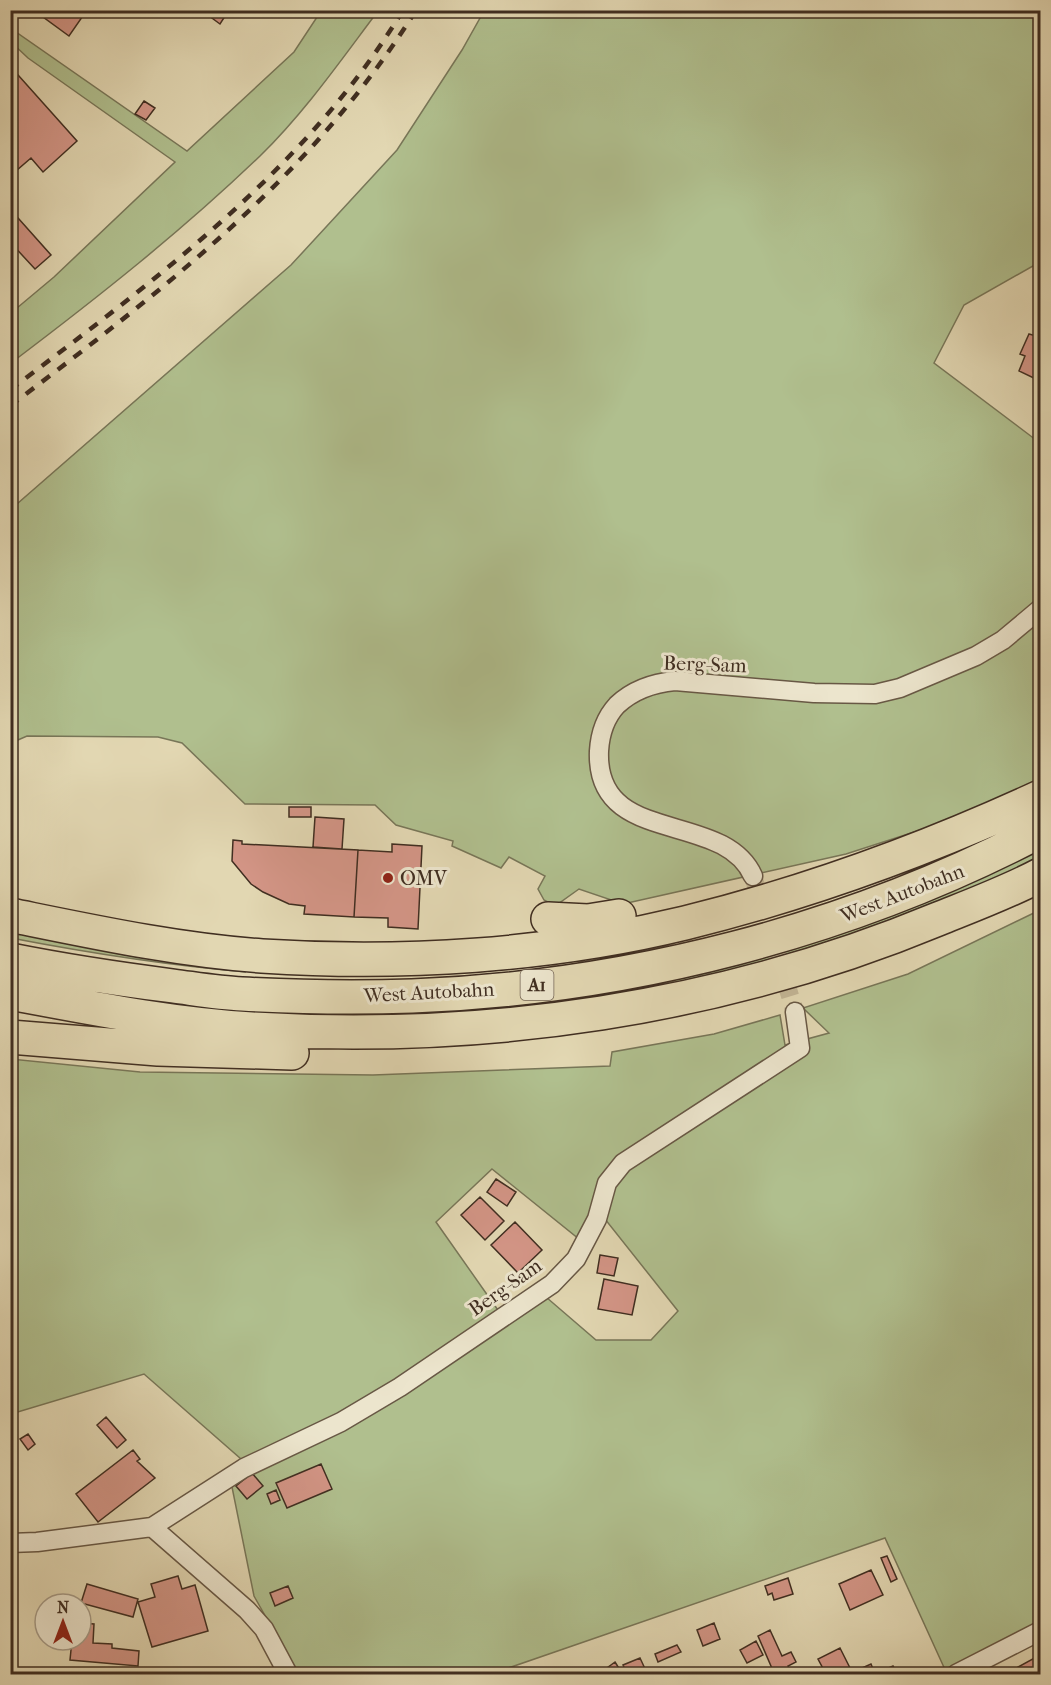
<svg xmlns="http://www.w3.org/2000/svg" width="1051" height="1685" font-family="'IM FELL French Canon',serif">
<rect width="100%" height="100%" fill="#e2d7b2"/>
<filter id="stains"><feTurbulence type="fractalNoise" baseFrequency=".00333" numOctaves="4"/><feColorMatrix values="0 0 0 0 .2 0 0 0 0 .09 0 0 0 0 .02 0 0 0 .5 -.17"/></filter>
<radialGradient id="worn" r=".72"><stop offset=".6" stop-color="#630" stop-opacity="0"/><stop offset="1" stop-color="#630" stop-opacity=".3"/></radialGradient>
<path fill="#b0bf8e" stroke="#787658" stroke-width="1.5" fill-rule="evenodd" d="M321,11H378C341,60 305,112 260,156C182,231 97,298 11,363V313L54,277L175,162L28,58L11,42V32L13,30L187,151L294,52Z
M484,11H1040V262L964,305L934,363L1040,443V780L961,817L846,854L623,904L579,889L555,906L544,900L538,889L545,876L509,857L501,868L452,846L453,841L396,825L375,805L245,804L182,743L158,737L27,736L11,743L10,510L291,265L397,150L462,50Z
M1040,849V860L941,905L826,947L655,994L507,1012L351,1019L210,1012L11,980L10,976L506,1004Z
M1040,910V1625L947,1674L885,1538L491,1674H298L254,1596L232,1487L241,1459L144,1374L11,1414V1059L140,1072L373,1075L610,1066L612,1052L714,1034L780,1015L785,1045L829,1033L803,1008L908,974ZM492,1169L579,1239L605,1219L678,1311L651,1340H596L546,1297L500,1313L436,1222Z
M10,929L246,972C166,965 89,953 11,938Z"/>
<path fill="#d39586" stroke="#402e21" stroke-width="1.5" d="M42,10H87L69,36L39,14Z
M201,10H229L220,24Z
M10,66L77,141L43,172L31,158L10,176Z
M144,101L155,108L146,120L135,114Z
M10,209L51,255L35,269L10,242Z
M1029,334L1040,337V381L1019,371L1025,356L1020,354Z
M289,807H311V817H289Z
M315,817L344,819L342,849L313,847Z
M233,840L242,841V844L358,850L354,917L304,914L305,906L289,904L263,892L251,884L232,861Z
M392,844L422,846L418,929L388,927V918L354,917L358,850L392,852Z
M496,1179L516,1192L507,1206L487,1192Z
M480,1197L504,1221L485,1240L461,1215Z
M515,1222L542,1250L518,1273L491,1245Z
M600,1255L618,1258L614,1276L597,1273Z
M604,1279L638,1286L632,1315L598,1309Z
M106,1417L126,1440L117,1448L97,1425Z
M28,1434L35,1444L28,1450L20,1439Z
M133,1450L140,1459L137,1461L155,1478L98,1522L76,1494Z
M321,1464L332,1489L287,1508L276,1483Z
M252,1473L263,1486L247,1499L236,1486Z
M276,1490L280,1500L271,1504L267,1494Z
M887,1556L897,1579L891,1582L881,1558Z
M871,1570L883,1595L850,1610L839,1584Z
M178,1576L182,1589L195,1585L208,1631L152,1647L138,1602L155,1597L151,1584Z
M788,1578L793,1594L774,1600L772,1593L768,1595L765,1586Z
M87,1584L138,1599L133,1617L81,1603Z
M288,1586L293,1598L275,1606L270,1593Z
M81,1623L94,1624L93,1643L112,1644V1648L139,1651L138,1666L70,1660L72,1640H81Z
M714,1623L720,1639L703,1646L697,1630Z
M770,1630L782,1656L791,1652L796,1662L788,1666L792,1674H771L774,1673L758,1636Z
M756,1641L763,1655L747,1663L740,1650Z
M677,1645L681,1652L658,1662L655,1654Z
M840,1648L851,1670L845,1674H826L818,1659Z
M1040,1655V1674H1022L1018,1667Z
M640,1658L647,1673L627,1674L623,1665Z
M615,1662L620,1670L611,1674L607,1668Z
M871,1664L875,1674L893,1666L897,1674H857L855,1671Z"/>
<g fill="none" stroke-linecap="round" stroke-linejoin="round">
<path stroke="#c2b595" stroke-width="18" stroke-dasharray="18 9" stroke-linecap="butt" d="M753,876L795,1012"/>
<defs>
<path id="minor" d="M753,876C723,809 595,848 599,751C600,734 605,718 617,705C633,690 653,683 675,681L814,693L875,694L900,688L976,656L1003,640L1040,609
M152,1527L244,1468L341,1422L400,1387L552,1284L576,1259L597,1219L607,1183L623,1163L800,1048L795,1012
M10,1543L37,1542L152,1527L247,1610L264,1629L288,1674
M956,1674L1040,1631"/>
<path id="motorway" d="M10,915C94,932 177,950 262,956C402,965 549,956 685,923C807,893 927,849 1040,797
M548,919L588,921L619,916
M10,960C65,971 118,979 173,986C196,989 219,993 242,994C298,997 356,998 412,996C629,988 849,931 1040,831
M10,993C91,1008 170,1024 252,1029C486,1043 721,1009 938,919C973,905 1008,892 1040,875
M10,1037L158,1049L292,1053"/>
</defs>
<use href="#minor" stroke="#685845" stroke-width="21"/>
<use href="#motorway" stroke="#402e21" stroke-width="36"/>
<use href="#minor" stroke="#ece5cd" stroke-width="18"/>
<use href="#motorway" stroke="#e2d7b2" stroke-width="33"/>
<path stroke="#402e21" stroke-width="4.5" stroke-dasharray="10 10" stroke-linecap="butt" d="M10,390C154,281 309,167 403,10
M10,406C162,291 314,175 416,10"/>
</g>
<circle fill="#8f2418" stroke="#ece5cd" stroke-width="2" cx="388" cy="878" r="6"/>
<g text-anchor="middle" stroke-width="6" stroke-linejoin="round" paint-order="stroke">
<rect fill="#ece5cd" stroke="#746555" stroke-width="1.5" x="520.5" y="970" width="33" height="30" rx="4.5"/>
<g font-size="18" font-weight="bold" fill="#402e21">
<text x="537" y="991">A1</text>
</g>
<g font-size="20" fill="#402e21" stroke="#ece5cd">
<text transform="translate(705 664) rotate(2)" y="7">Berg-Sam</text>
<text transform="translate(902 893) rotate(-21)" y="7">West Autobahn</text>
<text transform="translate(429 992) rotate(-3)" y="7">West Autobahn</text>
<text transform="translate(505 1287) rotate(-35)" y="7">Berg-Sam</text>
</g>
<g font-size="20" fill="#402e21" stroke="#ece5cd" text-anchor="start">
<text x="400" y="885">OMV</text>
</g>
</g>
<rect width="1051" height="1685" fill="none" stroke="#e2d7b2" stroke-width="36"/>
<rect x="12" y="12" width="1027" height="1661" fill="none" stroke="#402e21" stroke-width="3"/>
<rect x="18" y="18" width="1015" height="1649" fill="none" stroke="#402e21" stroke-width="1.5"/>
<g transform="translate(63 1622)"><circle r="28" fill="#ece5cd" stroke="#a79c88" stroke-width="1.5"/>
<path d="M0-4.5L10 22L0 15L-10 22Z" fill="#8f2418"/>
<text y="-9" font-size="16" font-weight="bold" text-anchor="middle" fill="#402e21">N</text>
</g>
<rect width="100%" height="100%" filter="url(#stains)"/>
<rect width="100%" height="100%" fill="url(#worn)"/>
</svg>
